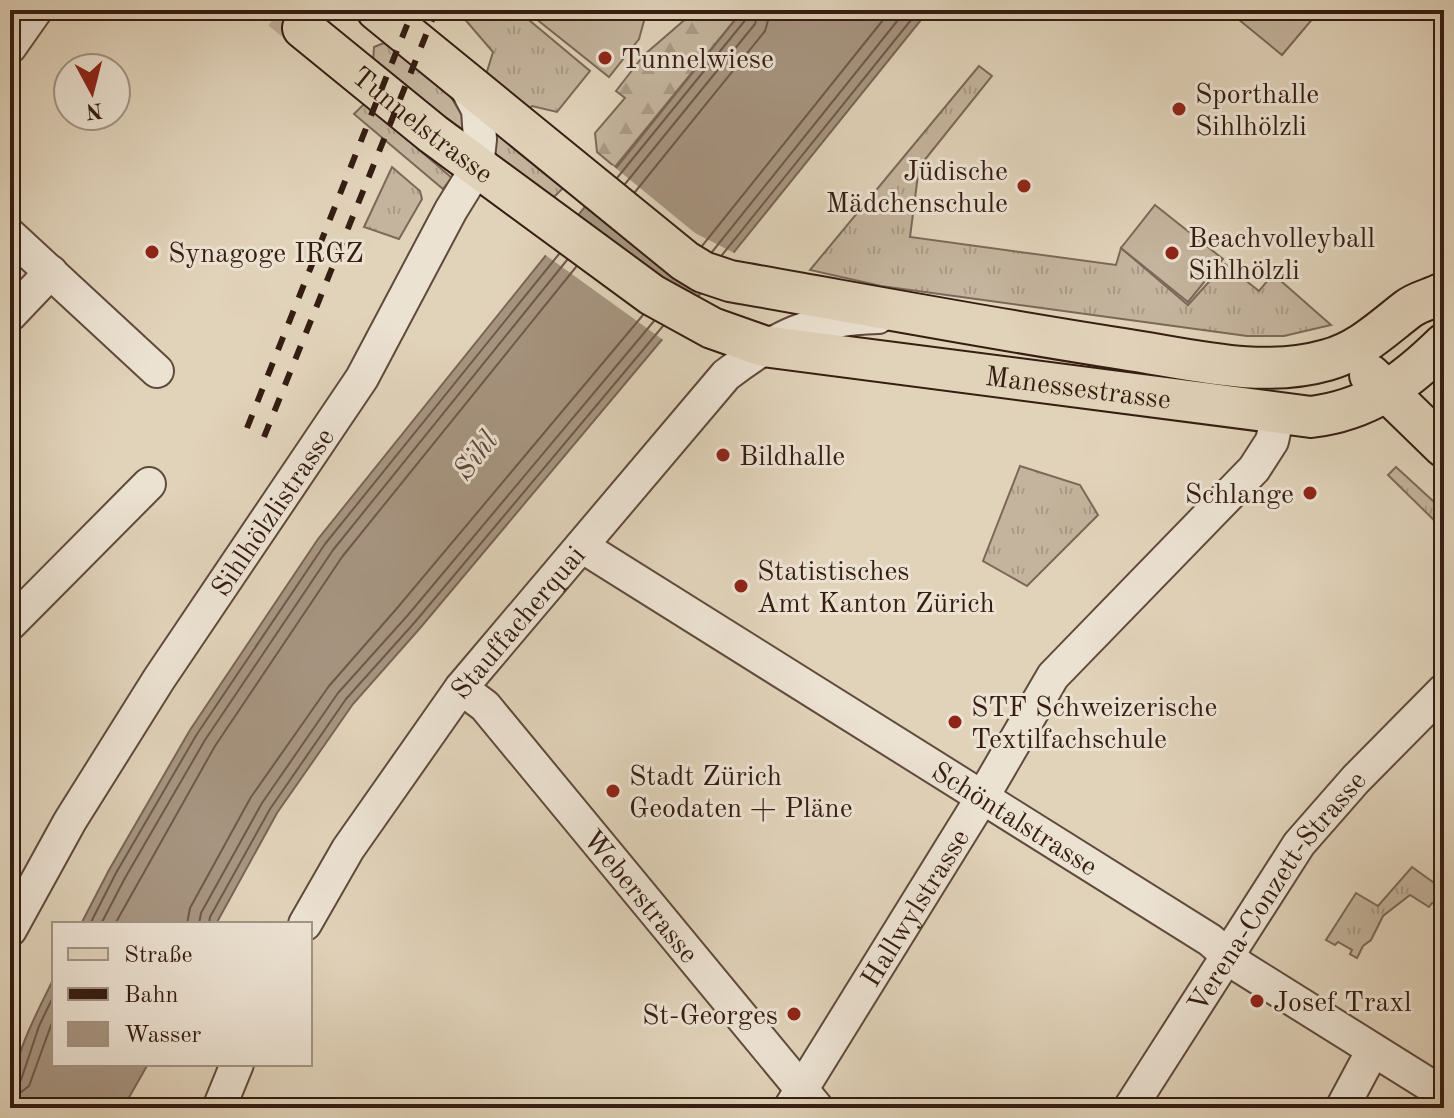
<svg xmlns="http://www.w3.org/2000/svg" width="1454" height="1118" font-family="'Old Standard TT',serif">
<defs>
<pattern id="grass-tufts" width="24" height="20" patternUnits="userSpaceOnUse" patternTransform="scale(2)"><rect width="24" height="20" fill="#c4b49d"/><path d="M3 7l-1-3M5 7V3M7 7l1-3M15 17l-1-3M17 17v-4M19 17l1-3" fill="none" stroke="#a99a86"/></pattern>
<pattern id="forest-firs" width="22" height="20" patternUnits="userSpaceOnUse" patternTransform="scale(2)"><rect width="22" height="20" fill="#c4b49d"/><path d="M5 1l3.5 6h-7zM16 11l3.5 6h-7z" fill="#a99a86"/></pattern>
</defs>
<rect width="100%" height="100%" fill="#e1d3ba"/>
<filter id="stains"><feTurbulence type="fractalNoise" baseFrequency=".0025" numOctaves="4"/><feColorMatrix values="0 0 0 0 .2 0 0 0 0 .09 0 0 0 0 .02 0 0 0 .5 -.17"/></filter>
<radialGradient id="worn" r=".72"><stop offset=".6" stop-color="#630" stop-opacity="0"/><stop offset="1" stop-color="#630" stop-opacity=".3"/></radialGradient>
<path fill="url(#grass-tufts)" stroke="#7c6858" stroke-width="2" d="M467,10H517L590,71L557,112L532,106L523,114L485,78L493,52L462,16Z
M384,43L446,89L466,122L463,135L373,62L374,47Z
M979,66L992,76L919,167L910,237L1116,265L1121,248L1188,305L1225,264L1259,291L1273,274L1331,325L1284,336H1247L881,286L810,270Z
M365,103L452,178L443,189L354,114Z
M498,128L567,184L551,200L493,158Z
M392,167L420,191L422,199L399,239L364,227Z
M1020,466L1080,485L1098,515L1027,586L983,561Z
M1396,467L1444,511V530L1388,475Z
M1412,867L1444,890V910L1432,903L1429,907L1410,895L1383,916L1371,940L1363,946L1357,958L1350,954L1352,950L1338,942L1335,945L1326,940L1356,893L1378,906Z"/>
<path fill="url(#forest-firs)" stroke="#7c6858" stroke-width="2" d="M696,10H743L615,167L597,152L595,133L625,98L616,91L644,55Z"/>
<path fill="#c4b49d" stroke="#7c6858" stroke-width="2" d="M525,10H647L639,39L609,77Z
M1227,10H1307L1315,16L1282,55Z
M1155,205L1223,259L1188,302L1121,248Z"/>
<path fill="#a79581" stroke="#796555" stroke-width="2" d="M743,10H929L701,293L421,627L353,704L277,813L216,924H81L109,870L190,730L318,539Z
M54,978V1064H148L123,1108H10C10,1062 34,1018 54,978Z"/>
<path fill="#e1d3ba" d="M612,165L695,233L738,255L705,296L587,198Z
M575,212L671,282L701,299L666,342L544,254Z"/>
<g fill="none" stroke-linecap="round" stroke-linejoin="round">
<path stroke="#6e594a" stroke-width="2" d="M617,178L747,18L749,10
M625,184L755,24L759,10
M635,192L765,31L771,10
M702,246L891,10
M712,252L906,10
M722,255L919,10
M90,924L116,873L197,734L325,544L559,254
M101,924L125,878L205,740L333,550L567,260
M115,924L215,746L342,557L576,267
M187,924L190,908L251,797L329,686L398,607L643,315
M199,924L201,913L262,803L338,693L408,615L654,321
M209,924L210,917L270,809L346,699L415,622L663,326
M10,1085L16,1084L21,1080L39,1026L54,995
M10,1095L20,1093L29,1086L54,1017"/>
<path stroke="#bfaf98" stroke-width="40" stroke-dasharray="40 20" stroke-linecap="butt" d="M281,10L303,28"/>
<defs>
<g id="minor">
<path d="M10,47L36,10"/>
<path d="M10,235L157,371"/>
<path d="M10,315L51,272"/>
<path id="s1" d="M583,547L1210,940L1241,967L1444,1094"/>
<path d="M10,624L149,484"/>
<path id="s2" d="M461,688L485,706L817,1108"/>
<path id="s3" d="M305,924L348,849L461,688L726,375C778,335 812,319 878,317"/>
<path id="s4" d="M10,930L70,821L159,679L362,378L451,210L477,168L480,139L478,110L463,81"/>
<path d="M219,1108L237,1064"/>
<path id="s5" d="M790,1108L982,798L1053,676L1254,469L1272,441L1278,414"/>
<path id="s6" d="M1130,1108L1299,844L1356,779L1444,690"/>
<path d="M1342,1108L1373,1050"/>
</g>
<g id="major">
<path d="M377,10L685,261L703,272L730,281C861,304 992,329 1123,349C1190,359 1261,379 1327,360C1360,351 1382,329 1408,309C1417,302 1431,299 1441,294"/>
<path id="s7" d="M303,28L433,134L652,295L712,328L763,346L1311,417C1368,410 1404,383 1444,344"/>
<path d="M1370,375L1444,447"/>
</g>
</defs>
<use href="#minor" stroke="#604a3c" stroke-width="36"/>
<use href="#major" stroke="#351d12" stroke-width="44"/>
<use href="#minor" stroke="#ece2d2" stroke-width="32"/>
<use href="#major" stroke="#e1d3ba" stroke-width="40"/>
<path stroke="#351d12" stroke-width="6" stroke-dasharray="14 14" stroke-linecap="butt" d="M247,428L413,10
M264,437L436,10"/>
</g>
<g fill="#8f2418" stroke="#ece2d2" stroke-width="3">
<circle cx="605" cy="58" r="8"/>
<circle cx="1179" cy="109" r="8"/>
<circle cx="1024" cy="186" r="8"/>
<circle cx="152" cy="252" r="8"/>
<circle cx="1172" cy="253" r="8"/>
<circle cx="723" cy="455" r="8"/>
<circle cx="1310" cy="493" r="8"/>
<circle cx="741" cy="586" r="8"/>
<circle cx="955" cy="722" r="8"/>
<circle cx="613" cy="791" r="8"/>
<circle cx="1257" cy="1001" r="8"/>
<circle cx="794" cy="1014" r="8"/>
</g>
<g text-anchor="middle" stroke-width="6" stroke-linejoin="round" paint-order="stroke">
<g font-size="28" fill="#351d12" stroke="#ece2d2" text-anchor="start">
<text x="621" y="68">Tunnelwiese</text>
<text x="1195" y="103">Sporthalle<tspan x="1195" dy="32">Sihlhölzli</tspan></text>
<text x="1008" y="180" text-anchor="end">Jüdische<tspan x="1008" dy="32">Mädchenschule</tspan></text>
<text x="1188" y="247">Beachvolleyball<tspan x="1188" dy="32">Sihlhölzli</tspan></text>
<text x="168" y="262">Synagoge IRGZ</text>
<text x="739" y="465">Bildhalle</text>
<text x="1294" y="503" text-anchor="end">Schlange</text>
<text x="757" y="580">Statistisches<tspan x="757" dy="32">Amt Kanton Zürich</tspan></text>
<text x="971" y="716">STF Schweizerische<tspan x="971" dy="32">Textilfachschule</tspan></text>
<text x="629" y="785">Stadt Zürich<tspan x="629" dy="32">Geodaten + Pläne</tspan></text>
<text x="1273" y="1011">Josef Traxl</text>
<text x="778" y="1024" text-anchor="end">St-Georges</text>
</g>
<g font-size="28" fill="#351d12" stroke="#ece2d2">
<text dy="10" stroke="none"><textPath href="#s7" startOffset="154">Tunnelstrasse</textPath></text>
<text dy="10" stroke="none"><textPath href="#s7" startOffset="880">Manessestrasse</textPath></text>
<text dy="10" stroke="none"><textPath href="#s4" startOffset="494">Sihlhölzlistrasse</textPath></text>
<text dy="10" stroke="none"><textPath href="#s3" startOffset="370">Stauffacherquai</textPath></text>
<text dy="10" stroke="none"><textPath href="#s1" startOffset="510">Schöntalstrasse</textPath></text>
<text dy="10" stroke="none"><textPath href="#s6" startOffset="262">Verena-Conzett-Strasse</textPath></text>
<text dy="10" stroke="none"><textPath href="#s2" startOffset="276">Weberstrasse</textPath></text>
<text dy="10" stroke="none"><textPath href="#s5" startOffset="236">Hallwylstrasse</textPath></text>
</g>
<g font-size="30" font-style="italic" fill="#5d4739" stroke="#ece2d2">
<text transform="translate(475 455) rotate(-52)" y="10">Sihl</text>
</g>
</g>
<rect width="1454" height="1118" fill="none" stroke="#e1d3ba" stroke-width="40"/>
<rect x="12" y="12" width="1430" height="1094" fill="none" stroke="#351d12" stroke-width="4"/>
<rect x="20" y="20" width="1414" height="1078" fill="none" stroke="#351d12" stroke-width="2"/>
<rect x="52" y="922" width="260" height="144" fill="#ece2d2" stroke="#a39385" stroke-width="2"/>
<rect x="68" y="948" width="40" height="12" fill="#e1d3ba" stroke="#a39385" stroke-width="2"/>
<text x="124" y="962" font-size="24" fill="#351d12">Straße</text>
<rect x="68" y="988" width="40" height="12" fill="#351d12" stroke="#a39385" stroke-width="2"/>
<text x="124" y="1002" font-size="24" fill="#351d12">Bahn</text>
<rect x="68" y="1022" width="40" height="24" fill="#a79581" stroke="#a39385" stroke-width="2"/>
<text x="124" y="1042" font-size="24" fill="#351d12">Wasser</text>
<g transform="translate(92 92) rotate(173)"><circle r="38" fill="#ece2d2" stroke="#a39385" stroke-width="2"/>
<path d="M0-6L14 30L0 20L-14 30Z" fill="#8f2418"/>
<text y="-12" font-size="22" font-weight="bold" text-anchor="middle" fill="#351d12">N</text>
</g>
<rect width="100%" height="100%" filter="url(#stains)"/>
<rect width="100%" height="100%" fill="url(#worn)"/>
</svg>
